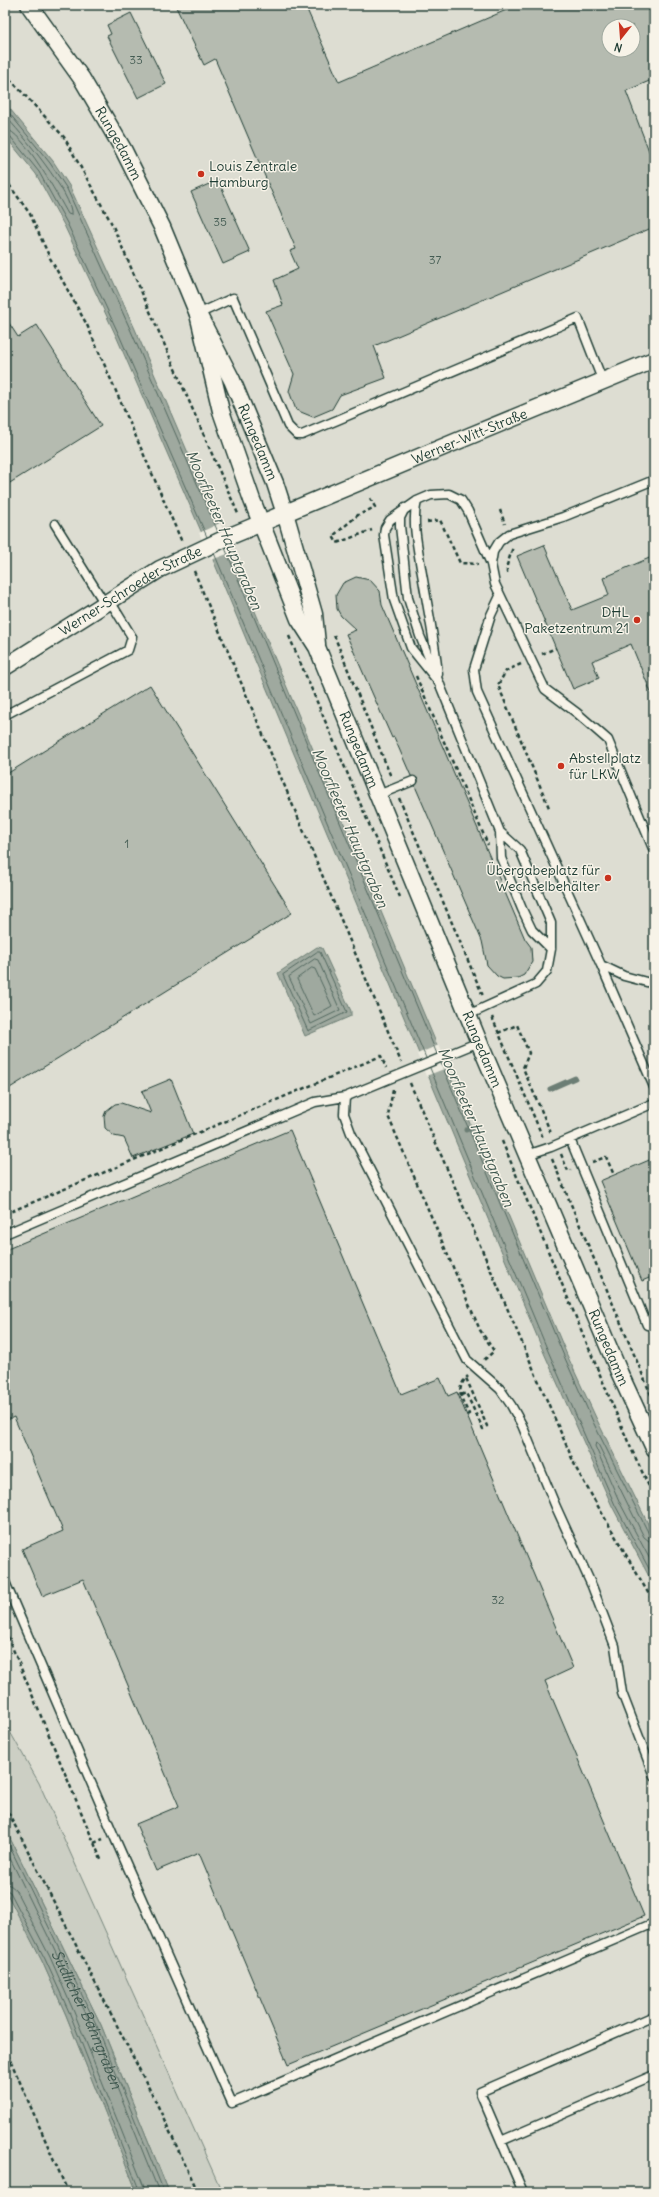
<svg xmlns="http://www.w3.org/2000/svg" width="659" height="2197" font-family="Delius,sans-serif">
<rect width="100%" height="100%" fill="#eeece1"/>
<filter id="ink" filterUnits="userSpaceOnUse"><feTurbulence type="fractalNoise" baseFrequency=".025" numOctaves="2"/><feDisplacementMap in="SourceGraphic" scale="8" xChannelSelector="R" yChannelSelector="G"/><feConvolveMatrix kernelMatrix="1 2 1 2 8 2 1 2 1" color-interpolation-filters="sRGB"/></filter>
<g filter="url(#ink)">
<path fill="#ddddd2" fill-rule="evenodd" d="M5,5H654V2192H222L39,1783L5,1723ZM609,26H633V50H609Z"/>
<path fill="#cccfc4" stroke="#76867c" d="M5,1723L39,1783L222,2192H169L101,2025L5,1828Z
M5,1889L42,1961L66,2015L137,2192H5Z"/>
<path fill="#9fa99f" stroke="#6c7e74" d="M5,103L53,161L70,187L135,329L218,523L567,1355L598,1422L654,1536V1586L612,1506L544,1353L201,531L117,338L64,225L36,174L5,136Z
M317,947L322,948L351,1011V1016L305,1036L278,973Z
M5,1828L101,2025L169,2192H137L66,2015L42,1961L5,1890Z"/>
<path fill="#eeece1" d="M220,523L233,552L211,560L199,533Z
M439,1045L449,1067L426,1076L417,1054Z"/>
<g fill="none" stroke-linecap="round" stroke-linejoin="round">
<g stroke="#52685f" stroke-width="1">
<path d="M5,108L50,163L67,189L131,331L218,532"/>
<path d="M5,116C19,130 75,197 71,215L68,214C59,198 23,130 5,129"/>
<path d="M5,134L10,136L39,172L67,223L120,337L207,537"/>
<path d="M225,548L437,1054"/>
<path d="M214,553L426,1058"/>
<path d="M317,952H320L347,1012L308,1031L283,975Z"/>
<path d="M315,959L318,960L340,1010L311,1024L289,977Z"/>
<path d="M312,968L315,969L332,1006L314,1016L297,979Z"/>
<path d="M441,1063L564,1356L594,1424L649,1534L654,1537"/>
<path d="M430,1068L548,1351L615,1505L654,1578"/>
<path d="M654,1542L649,1541L644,1537L598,1444L596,1443L595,1446L620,1503L654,1567"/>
<path d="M5,1837L97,2026L164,2192"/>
<path id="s1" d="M5,1848L93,2028L159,2192"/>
<path d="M5,1884L10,1885L15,1889L50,1957L74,2012L146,2192"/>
<path d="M5,1889L10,1892L45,1959L70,2014L140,2192"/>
</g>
<path stroke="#6c7e74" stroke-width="5" d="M550,1089L575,1078
M466,1130L476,1126"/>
</g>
<path fill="#b5bbb0" stroke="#1f3d34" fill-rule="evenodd" d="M175,5H305L339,82L518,5H654V79L626,91L654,164V227L374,346L386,378L340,395L332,409L313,417L296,410L289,391L294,374L266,311L283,305L274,280L298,269L290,251L296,249L215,59L204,65ZM609,26H633V50H609Z
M131,13L166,84L138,98L107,36L111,34L107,25Z
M218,180L250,252L223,264L191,192Z
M5,317L18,337L37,325L101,426L5,486Z
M544,545L572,610L609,595L603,578L654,556V700L631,644L592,661L599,678L573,689L517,556Z
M356,577L370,580L380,591L382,605L525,939L531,947L532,962L524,975L518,978L503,979L497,976L487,965L482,941L415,786L418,782V779L411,776L394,737L392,738L346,634L356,630L341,616L337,609L336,595L343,583Z
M150,685L292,913L5,1091V775Z
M171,1079L193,1134L133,1158L124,1138L114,1136L105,1128L104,1116L106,1111L115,1104L121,1103L151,1113L142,1091Z
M290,1130L401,1394L440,1378L448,1396L457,1392L573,1668L545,1681L644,1916L288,2065L199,1853L156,1871L136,1824L179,1806L83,1579L42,1596L22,1549L63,1531L14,1417L5,1421V1250Z
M654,1158V1276L642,1281L600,1181Z"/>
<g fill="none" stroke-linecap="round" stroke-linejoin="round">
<defs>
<path id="lane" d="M198,314L233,298L288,426L297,435H302L578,318L603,382
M417,501C412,521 417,542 420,562C426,599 434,636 438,674
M405,508L400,518V526L408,598L420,636L500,832L501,858L522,909L532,930L551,949
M55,524L105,604
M491,564L493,552L499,542L509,534L563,517L654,480
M500,596L491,615L474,669L477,692L601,965L624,976L654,984
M440,684L411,648L394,600L384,535L385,528L390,520L417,501L431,495L449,494L461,500L468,511L491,564L495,584L545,689L577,713L608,740L654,851
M5,715L128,650L132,637L110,601
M378,795L413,781
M601,965L654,1087
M468,1015L536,984L547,971L551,949V923L520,850L500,832
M345,1097L344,1114L351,1133L467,1360L500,1389L511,1405L522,1425L556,1507L592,1586L615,1646L622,1693L654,1776
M570,1139L647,1325L654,1327
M527,1155L551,1147L654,1103
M5,1234L315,1102L345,1097L479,1042
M5,1582L117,1843L232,2103L654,1923
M501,2141L654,2075
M523,2192L480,2092L654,2016"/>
<g id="street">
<path id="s2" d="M29,5L82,79L123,149L162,227L198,314L232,380L275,483L287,520L314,614L317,644"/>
<path id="s3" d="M198,314L221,411L252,500L299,619L317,647L479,1042L620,1374L654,1448"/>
<path id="s4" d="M5,667L160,569L228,537L472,435L654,360"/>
</g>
</defs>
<use href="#lane" stroke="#1f3d34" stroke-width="11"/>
<use href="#street" stroke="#1f3d34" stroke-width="19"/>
<path stroke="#1f3d34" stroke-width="2.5" stroke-dasharray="4 3" stroke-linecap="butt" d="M5,74L64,137L112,224L239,516
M5,179L30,214L50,258L87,325L182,542
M370,498L375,507L358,515L333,536L337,543L372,530
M500,510L505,524
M427,522L440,520L460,563L478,564
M194,571L401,1062
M507,573V565L513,547
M334,635L391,777
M289,636L400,897
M542,654L556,648
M521,664L506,671L498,685L550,810
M416,676L488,845
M399,798L483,996
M492,1017L543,1138
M498,1033L517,1025L529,1053L523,1068L551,1133
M410,1083L577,1470L654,1603
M393,1090L388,1116L480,1330L494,1351L484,1360
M502,1141L629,1444L654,1497
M561,1154L568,1171L571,1170
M552,1159L654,1402
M592,1162L606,1157L614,1175
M5,1214L381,1056L386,1068
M461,1395L466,1393L483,1429L487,1426L466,1378
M467,1415L469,1414C462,1399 454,1390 468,1376
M5,1630L102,1862
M5,1806L156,2102L198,2192
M94,1843L103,1839
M5,2048L68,2192"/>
<use href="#lane" stroke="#f7f3e8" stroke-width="8"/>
<use href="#street" stroke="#f7f3e8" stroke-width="16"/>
</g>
</g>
<g fill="#c8321e" stroke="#f7f3e8" stroke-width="1.5">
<circle cx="201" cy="174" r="4"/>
<circle cx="637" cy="620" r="4"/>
<circle cx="561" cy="766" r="4"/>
<circle cx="608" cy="878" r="4"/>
</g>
<g text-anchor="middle" stroke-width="3" stroke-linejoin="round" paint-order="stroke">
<g font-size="12" fill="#445c53">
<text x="136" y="64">33</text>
<text x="220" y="226">35</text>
<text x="435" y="264">37</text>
<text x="127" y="848">1</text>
<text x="498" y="1604">32</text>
</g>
<g font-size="14" fill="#1f3d34" stroke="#f7f3e8">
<text dy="5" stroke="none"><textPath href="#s2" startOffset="165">Rungedamm</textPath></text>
<text dy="5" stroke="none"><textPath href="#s4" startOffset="520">Werner-Witt-Straße</textPath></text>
<text dy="5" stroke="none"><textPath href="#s2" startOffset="495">Rungedamm</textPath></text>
<text dy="5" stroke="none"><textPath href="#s4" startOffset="147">Werner-Schroeder-Straße</textPath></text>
<text dy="5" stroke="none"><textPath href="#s3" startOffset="466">Rungedamm</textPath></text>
<text dy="5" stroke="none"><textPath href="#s3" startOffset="790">Rungedamm</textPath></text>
<text dy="5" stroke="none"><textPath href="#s3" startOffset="1114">Rungedamm</textPath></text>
</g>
<g font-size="14" fill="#1f3d34" stroke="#f7f3e8" text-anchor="start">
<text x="209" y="171">Louis Zentrale<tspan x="209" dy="16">Hamburg</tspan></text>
<text x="629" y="617" text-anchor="end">DHL<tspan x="629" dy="16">Paketzentrum 21</tspan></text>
<text x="569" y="763">Abstellplatz<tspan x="569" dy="16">für LKW</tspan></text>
<text x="600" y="875" text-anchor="end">Übergabeplatz für<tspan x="600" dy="16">Wechselbehälter</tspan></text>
</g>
<g font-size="15" font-style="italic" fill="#3f584f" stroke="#f7f3e8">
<text transform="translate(224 530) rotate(67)" y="5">Moorfleeter Hauptgraben</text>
<text transform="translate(350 828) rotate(67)" y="5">Moorfleeter Hauptgraben</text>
<text transform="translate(476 1127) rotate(67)" y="5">Moorfleeter Hauptgraben</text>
<text dy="5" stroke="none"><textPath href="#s1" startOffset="190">Südlicher Bahngraben</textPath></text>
</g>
</g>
<rect width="659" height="2197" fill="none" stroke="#f7f3e8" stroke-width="20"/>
<rect x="10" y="10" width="639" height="2177" fill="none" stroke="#1f3d34" stroke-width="1.5" filter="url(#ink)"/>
<g transform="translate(621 38) rotate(197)"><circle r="19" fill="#f7f3e8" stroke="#a1aaa0"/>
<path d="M0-3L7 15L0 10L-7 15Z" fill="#c8321e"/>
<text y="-6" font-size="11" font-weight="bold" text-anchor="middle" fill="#1f3d34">N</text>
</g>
</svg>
